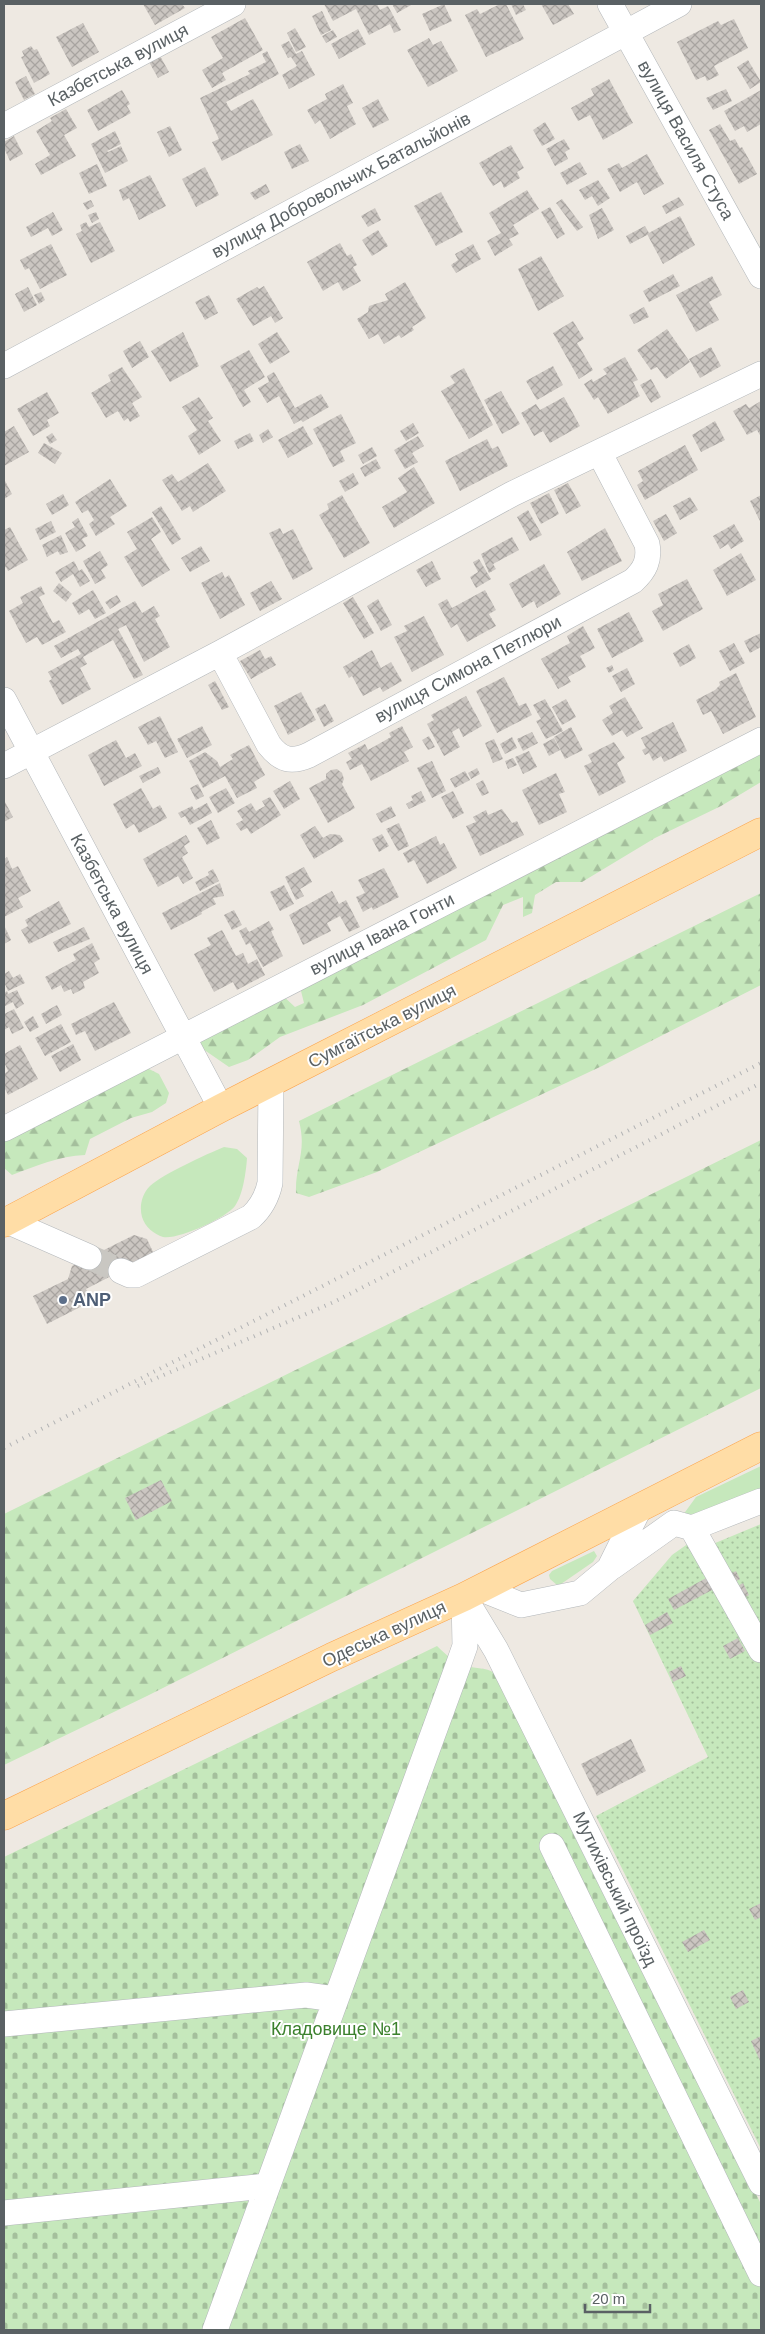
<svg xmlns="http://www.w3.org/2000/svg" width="765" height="2334" font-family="Arial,sans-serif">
<defs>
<pattern id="forest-firs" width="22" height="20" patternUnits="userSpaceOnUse" patternTransform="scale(1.25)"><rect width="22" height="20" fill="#c6e8bc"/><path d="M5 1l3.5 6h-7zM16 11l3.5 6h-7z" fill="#a4bf9c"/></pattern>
<pattern id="cemetery-stones" width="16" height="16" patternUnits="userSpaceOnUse" patternTransform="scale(1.25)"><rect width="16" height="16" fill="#c6e8bc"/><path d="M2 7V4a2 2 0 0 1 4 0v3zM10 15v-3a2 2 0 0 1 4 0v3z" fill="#a4bf9c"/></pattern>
<pattern id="garden-dots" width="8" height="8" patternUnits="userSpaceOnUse" patternTransform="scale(1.25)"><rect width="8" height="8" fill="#c6e8bc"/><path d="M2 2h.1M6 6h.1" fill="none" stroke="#a4bf9c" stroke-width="1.8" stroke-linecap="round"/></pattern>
<pattern id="building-cross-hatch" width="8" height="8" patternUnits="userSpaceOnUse" patternTransform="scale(1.25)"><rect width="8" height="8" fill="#cbc6c1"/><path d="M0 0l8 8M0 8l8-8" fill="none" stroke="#a8a4a0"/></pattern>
</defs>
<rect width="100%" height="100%" fill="#eee9e2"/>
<path fill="#c6e8bc" d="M224,1147L237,1149L247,1158C246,1172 243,1195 235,1206C226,1218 178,1240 163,1237C154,1234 145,1227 142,1217C139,1206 142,1194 150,1186C163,1174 207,1154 224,1147Z
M761,1466V1491L708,1518L683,1515L696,1497Z
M594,1551L597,1556L593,1562L561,1584L557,1585L550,1579L549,1575L552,1571Z"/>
<path fill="url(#forest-firs)" d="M761,749V782L721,806L655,838L582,882H556L535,895L532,913L523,917V897L503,905L486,940L363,1005L280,1037L248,1060L229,1067L200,1047L198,1035L281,994L295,1007L304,1003L301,991L302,979Z
M761,893V985L602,1066L377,1172L309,1197L296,1193C295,1165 307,1152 299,1121Z
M143,1066L159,1074L169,1093L166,1103L152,1112L131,1118L90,1139L85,1155C59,1156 36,1166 12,1175L4,1168V1136Z
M761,1140V1388L147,1696L4,1765V1514Z"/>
<path fill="url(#cemetery-stones)" d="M437,1646C446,1655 454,1662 467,1666C476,1669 486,1667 494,1673L761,2204V2330H4V1857Z"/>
<path fill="url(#garden-dots)" d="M761,1524V2149L596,1816L708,1757L633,1601L672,1555L689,1543L708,1546Z"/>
<path fill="url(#building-cross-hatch)" d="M143,4H182L185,8L155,25Z
M324,4H377L380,10L388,6L401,30L394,33L390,24L369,35L356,9L333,21Z
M392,4H413L397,13Z
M444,4L452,21L430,31L422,14Z
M500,4H506L524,39L486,57L465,15L477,9L480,14Z
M511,4H523L526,10L516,15Z
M541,4H568L574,14L553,25Z
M322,11L331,30L321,35L312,16Z
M245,18L263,50L222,73L226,80L212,88L202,70L223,58L211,37Z
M734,19L748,48L714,66L719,75L707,81L705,76L696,80L677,42L718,21L721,25Z
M83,23L99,52L72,67L56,37Z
M295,28L306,47L296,52L287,33Z
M358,29L366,44L339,59L331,44Z
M333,30L337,37L326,43L322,36Z
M429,38L433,45L441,41L458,71L428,87L407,50Z
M289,41L296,54L302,51L315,75L289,89L282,75L297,66L291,57L288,58L281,45Z
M31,46L34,50L37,49L50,74L34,83L21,57L24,56L22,51Z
M267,51L279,74L226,102L231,111L253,99L273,135L222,161L212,142L219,139L200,98L250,74L248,71L266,62L262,54Z
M160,56L169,72L158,78L149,62Z
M748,60L761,82L750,89L737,67Z
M26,76L35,94L24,100L15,82Z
M609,79L633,123L603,140L590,115L578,121L571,108L594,95L591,89Z
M343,84L353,103L347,106L356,124L330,139L320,120L315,124L307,110L327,99L325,94Z
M726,89L732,101L713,110L706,98Z
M122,90L130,104L127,106L131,113L98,131L87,110Z
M761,90V124L747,132L744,126L735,131L724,111Z
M378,99L389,120L373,128L362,108Z
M66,109L77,128L64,135L76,156L41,175L35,164L50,155L36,131L52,121L50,118Z
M545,122L555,139L542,146L533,130Z
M720,124L730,141L735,139L740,148L742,147L757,174L739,184L709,130Z
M170,126L182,150L169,157L157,132Z
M115,131L121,144L107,151L108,152L121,146L128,161L105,173L91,144Z
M14,136L23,154L10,161L4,148V142Z
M564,139L570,149L565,152L568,159L555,166L546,149Z
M300,144L309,161L292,169L284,152Z
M511,145L524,168L517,172L520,178L504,188L501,181L493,186L479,163Z
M647,154L664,184L644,195L637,182L620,192L607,169L619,163L622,168Z
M580,162L587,174L567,185L560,173Z
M97,164L107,186L89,194L79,173Z
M205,167L219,195L196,207L182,179Z
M150,175L166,206L139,220L129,198L123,201L119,190Z
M598,180L610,198L598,206L592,196L585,200L579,190Z
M266,184L270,192L255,200L250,193Z
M527,190L539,209L513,225L519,234L509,239L513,245L495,256L487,241L501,233L489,213Z
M441,192L463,232L436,246L414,206Z
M679,197L684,205L666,214L662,206Z
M562,199L583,227L577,231L556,203Z
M91,200L94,206L87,210L83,203Z
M550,207L565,234L557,239L541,212Z
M375,208L381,220L368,227L361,216Z
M602,208L614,230L598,239L589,215Z
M53,212L63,230L52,236L48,228L31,237L26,227Z
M96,212L99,219L92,223L88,215Z
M680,216L695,245L663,264L647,234Z
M86,222L89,227L100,222L115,251L91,263L76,234L82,231L80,225Z
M645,226L649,233L647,235L630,244L626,236Z
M378,230L388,246L372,256L362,240Z
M340,243L347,256L351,254L357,265L353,267L361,281L343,291L338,282L323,291L307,262Z
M51,244L67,275L40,289L29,268L25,270L20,260Z
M473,244L481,259L456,273L451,265L458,260L455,254Z
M541,256L564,296L538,311L518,269Z
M673,274L680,286L649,302L643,291Z
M712,276L722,295L709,302L719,320L696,332L676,295Z
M405,282L426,318L412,327L414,330L401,338L399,335L384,344L378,334L369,339L357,319L368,312L369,306L388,300L385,294Z
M264,286L283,318L275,323L271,316L253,326L236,299L257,287L259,289Z
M28,287L37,305L24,312L15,294Z
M41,292L45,300L39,304L34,295Z
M209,295L218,313L205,320L195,302Z
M644,307L649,317L634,324L629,315Z
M573,321L584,339L577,343L593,370L579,379L553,333Z
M667,329L690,362L666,379L657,367L651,370L637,350Z
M183,332L199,366L170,382L151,351Z
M277,332L290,352L270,364L258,344Z
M140,341L149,357L132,368L123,351Z
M711,347L721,366L700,378L689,359Z
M249,350L265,377L244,390L251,402L243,407L220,366Z
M625,357L638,380L633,382L640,396L608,414L598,397L594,400L584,384L592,379L593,382L607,374L603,369Z
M553,366L563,385L537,400L526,381Z
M122,367L142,397L132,403L140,416L130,422L128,418L124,421L118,411L106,418L91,393L111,381L108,375Z
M464,368L493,425L469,439L441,391L455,383L450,376Z
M274,372L295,408L321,394L329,407L303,422L301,420L294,424L279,396L267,403L258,388L269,382L267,376Z
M651,379L661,397L651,403L640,385Z
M501,391L520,424L502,434L484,400Z
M47,392L59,413L47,420L50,426L33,436L17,409Z
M199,397L213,418L208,421L221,441L199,455L188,436L197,430L182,407Z
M564,397L580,426L550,443L543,431L534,436L521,413L536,404L540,410Z
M761,401V437L757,430L747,435L733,411L746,404L749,408Z
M341,414L356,443L340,451L345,461L333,467L313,429Z
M715,421L725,440L701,452L692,435Z
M413,423L419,433L406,441L400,431Z
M14,426L29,452L4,466V432Z
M303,426L313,444L288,458L278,440Z
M268,429L273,437L263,443L259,435Z
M52,433L57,440L50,444L46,437Z
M250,433L254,441L238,449L234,441Z
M418,436L424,446L412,453L418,462L405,469L394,450Z
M487,439L492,449L498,446L508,466L460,491L445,461Z
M44,443L62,453L55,464L38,453Z
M685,445L698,470L645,500L637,485L643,481L638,471Z
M372,447L377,456L363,464L358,455Z
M376,459L381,468L365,477L360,468Z
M208,463L226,491L193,512L190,506L182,511L162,480L172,474L178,482Z
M414,467L435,503L394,528L382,507L407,492L398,478Z
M353,473L359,484L345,492L339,481Z
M4,479L12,494L4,499Z
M110,479L127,506L110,517L115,524L96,536L89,524L94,520L88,510L82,513L75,502Z
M568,483L581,506L566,514L554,490Z
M549,493L559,514L541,524L530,503Z
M63,494L69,505L52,515L46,504Z
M342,495L370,543L344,558L319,515L329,509L327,504Z
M761,495V523L750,501Z
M690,497L698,510L680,520L673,506Z
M161,506L181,539L172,545L152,512Z
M528,510L542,535L530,541L517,517Z
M666,514L677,533L664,541L653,521Z
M152,517L161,532L151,539L170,570L142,587L124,557L137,549L127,532Z
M78,518L88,536L82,539L86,546L76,552L65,533L75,527L72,522Z
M51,521L56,532L40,540L35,529Z
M734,524L744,541L731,549L728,544L720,549L713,536Z
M10,527L28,560L8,571L6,567L4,568V530Z
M280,528L283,534L293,529L313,569L293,580L269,533Z
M605,528L622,561L582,581L567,552Z
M61,535L68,552L60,555L58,551L47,557L42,545Z
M512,537L519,550L493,564L496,569L489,573L481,554Z
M201,546L210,561L190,572L181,558Z
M100,551L108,565L101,570L106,578L95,584L83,561Z
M741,553L756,580L727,596L713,570Z
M479,559L491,579L476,588L470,577L478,572L473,562Z
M74,561L79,571L82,569L90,581L80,587L73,574L61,582L55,572Z
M432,561L441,579L426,587L416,570Z
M544,564L561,594L537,608L534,601L522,608L509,584Z
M222,572L225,578L229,575L245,605L220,619L201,583Z
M687,579L703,609L663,631L652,611L663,605L658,594Z
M271,581L282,599L260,611L250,593Z
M59,583L72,594L66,602L53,591Z
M41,586L45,594L39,597L53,623L59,620L66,632L42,645L37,637L26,643L9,611L23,603L20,597Z
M93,590L106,613L95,619L89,609L79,615L72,603Z
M485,590L496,610L489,614L496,626L467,642L457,624L451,628L438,604L447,599L452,608Z
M117,595L121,602L110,609L105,602Z
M353,597L374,633L364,639L343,603Z
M378,599L392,625L381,631L367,606Z
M135,601L142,613L154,606L160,616L155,619L170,647L144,662L126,625L118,629L143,675L134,679L113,640L83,657L87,664L80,668L91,689L62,705L49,681L52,679L48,672L81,654L78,649L61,658L54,646Z
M629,612L644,641L612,658L597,629Z
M424,616L444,655L412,672L394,637L407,631L404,626Z
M583,626L595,648L580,656L586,667L568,677L571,682L558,689L541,659L570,643L567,636Z
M761,633V647L750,653L744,641Z
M734,643L745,663L730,671L719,651Z
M689,644L696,658L680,667L673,653Z
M260,650L265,659L271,656L276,665L251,679L240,661Z
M372,650L381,668L391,662L402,681L383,692L380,687L363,696L352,676L349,678L343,667Z
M612,665L614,670L609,673L606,668Z
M627,668L635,684L621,692L612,676Z
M736,673L756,717L723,734L711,711L703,715L696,700L715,690L720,685L719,682Z
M504,677L519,706L526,703L532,715L497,733L476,691Z
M215,681L229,707L222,710L208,685Z
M301,692L316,720L288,735L274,706Z
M466,696L482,726L463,737L459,728L452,732L460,747L444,756L427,724L434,720L431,715Z
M625,697L643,728L627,737L622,730L612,736L602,720L613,713L609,706Z
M545,699L563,731L546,739L536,721L541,719L533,705Z
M566,699L576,717L562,725L552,707Z
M325,704L334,721L324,727L315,709Z
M160,716L178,752L165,758L156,741L148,745L138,727Z
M673,722L687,751L664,762L661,756L653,761L649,753L645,755L642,750L646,748L641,738Z
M202,726L212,745L187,758L177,739Z
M402,726L413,747L404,752L409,761L371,781L362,764L350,770L346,762L352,759L348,753L365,744L368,750L391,737L389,733Z
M571,727L583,750L565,759L554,737Z
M532,732L538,743L523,751L517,739Z
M429,736L435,747L428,750L422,740Z
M512,737L517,748L505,754L500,744Z
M554,738L560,750L549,756L543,744Z
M494,739L503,759L493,763L485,743Z
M116,740L126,758L135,753L142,766L104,786L88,755Z
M614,742L625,758L617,763L626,782L599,796L584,766L592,762L588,755Z
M249,745L265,775L254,782L257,788L237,798L225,776L203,788L189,761L205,752L217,761L220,767L233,759L230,755Z
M529,751L537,767L523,774L515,757Z
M513,758L517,765L508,769L505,761Z
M432,761L446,791L432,798L417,768Z
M158,767L161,773L143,783L139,776Z
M477,768L480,774L471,779L468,773Z
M337,769L342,773L344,779L342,784L355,808L328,823L309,788L326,779V774L331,770Z
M465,771L470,780L455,788L450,779Z
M556,773L565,792L559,794L567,812L539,825L522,790Z
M483,780L489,793L482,796L476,784Z
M290,781L300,799L284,809L273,791Z
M198,784L204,796L196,800L190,788Z
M141,788L153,809L160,805L167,818L139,833L134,824L126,829L113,804Z
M226,788L235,803L218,813L209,797Z
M421,791L426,801L409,809L406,804L413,800L411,796Z
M453,791L464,813L453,819L441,797Z
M270,797L281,815L251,834L247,828L241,831L236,824L243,820L237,811L251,803L256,811L265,806L262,801Z
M4,800L13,817L4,822Z
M207,803L212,813L190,825L185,816L181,818L178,813L192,806L194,810Z
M391,806L396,816L381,823L376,814Z
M502,809L512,823L517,821L524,835L480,856L466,826L476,822L473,817L486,810L488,815Z
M211,820L220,838L207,845L197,828Z
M399,823L409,846L398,851L386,829Z
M315,826L323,838L330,834L340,835L344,841L314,859L300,835Z
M382,834L389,846L379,852L372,839Z
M186,835L190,842L184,846L188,853L182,857L193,878L183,884L178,876L158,887L143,859Z
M436,836L440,845L444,843L457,868L427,884L414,860L408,863L403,853Z
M7,857L12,869L18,866L31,891L18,898L23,907L4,917V859Z
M304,867L312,882L300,889L304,896L296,900L285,877Z
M384,868L399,897L373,910L372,907L363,912L356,897L365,893L358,880Z
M213,869L219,881L200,891L195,882L209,875L208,872Z
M220,883L224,896L213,898L216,904L201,912L202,914L171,930L162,913Z
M284,885L294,904L280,911L270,892Z
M332,891L339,904L346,900L360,927L349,932L340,916L327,923L331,931L303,945L289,915Z
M59,901L71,924L29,944L21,930L28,926L25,920Z
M234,910L242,925L232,930L224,915Z
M269,921L274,930L271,931L283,956L263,967L250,943L246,945L239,931L246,927L249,932Z
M4,925L11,940L4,944Z
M84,927L90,939L58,952L53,942Z
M222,930L236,956L243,953L248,964L257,959L265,975L237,990L233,982L214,992L194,954L211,945L207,938Z
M92,943L100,959L94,963L99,973L83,982L85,988L73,994L71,989L64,992L61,985L52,990L45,977L76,960L73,954Z
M9,971L13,978L20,974L25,983L8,991L4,982V974Z
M17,990L24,1004L16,1009L13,1002L5,1006L4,993L7,991L8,994Z
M114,1002L131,1033L95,1051L85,1031L76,1035L71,1024Z
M57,1005L62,1015L46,1024L41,1014Z
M14,1009L24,1028L12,1034L9,1027L4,1030V1014Z
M33,1016L39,1027L30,1032L24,1022Z
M61,1024L71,1042L45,1056L35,1038Z
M73,1044L81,1060L60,1072L51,1056Z
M20,1045L38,1079L8,1095L4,1087V1074L8,1071L4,1062V1054Z
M134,1235L147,1239L154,1254L86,1289L92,1301L47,1324L33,1296L68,1279L72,1266Z
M161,1480L172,1501L136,1520L125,1498Z
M736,1571L740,1579L733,1583L728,1575Z
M708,1577L714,1589L674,1610L668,1599Z
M743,1583L749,1595L741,1600L734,1588Z
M667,1612L673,1623L650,1635L645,1625Z
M738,1638L745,1651L730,1659L723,1646Z
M681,1666L686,1676L673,1682L669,1672Z
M631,1739L646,1771L597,1796L581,1764Z
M761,1903V1917L755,1920L749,1909Z
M704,1930L710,1940L688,1952L682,1942Z
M743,1990L749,2002L736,2009L730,1997Z
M761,2036V2063L751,2041Z"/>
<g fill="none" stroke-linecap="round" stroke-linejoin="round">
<path stroke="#c9c7c2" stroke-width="25" stroke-dasharray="25 12" stroke-linecap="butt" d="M89,1257L121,1271"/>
<defs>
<path id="minor" d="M610,4L761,276
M4,126L233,4
M4,366L679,4
M220,653L269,745C281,760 291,763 309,755L633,581C645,570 650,560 647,544L599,452
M4,700L221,1108
M4,766L220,653L512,494L761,374
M4,1129L761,740
M7,1221L89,1257
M121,1271L130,1275H136L251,1217C262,1207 267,1197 270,1183L271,1082
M692,1528L761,1650
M612,1567L674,1523L692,1528L761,1501
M481,1589L521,1605L580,1593L609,1569L640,1507
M464,1597L496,1650L761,2183
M552,1846L761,2274
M4,2024L306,1995L335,1999
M4,2213L266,2186
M215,2330L459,1663L465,1646L464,1597"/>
<path id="major" d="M4,1223L221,1108L761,832
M4,1816L332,1657L464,1597L761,1446"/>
</defs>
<use href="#minor" stroke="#b3b7ba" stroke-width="26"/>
<use href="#major" stroke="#fca54d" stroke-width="29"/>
<use href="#minor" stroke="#fff" stroke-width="25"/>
<use href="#major" stroke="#ffdda6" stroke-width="28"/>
<path stroke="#b2b3b4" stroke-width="4" stroke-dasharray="1 6" stroke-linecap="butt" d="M138,1386L334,1302L761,1083
M4,1448L761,1063"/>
</g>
<circle fill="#5c6f8a" stroke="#fff" stroke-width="2" cx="63" cy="1300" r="5"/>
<g text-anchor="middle" stroke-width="4" stroke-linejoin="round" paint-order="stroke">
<g font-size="18" fill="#5a6164" stroke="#fff">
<text transform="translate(118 65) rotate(-28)" y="6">Казбетська вулиця</text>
<text transform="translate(686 140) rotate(61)" y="6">вулиця Василя Стуса</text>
<text transform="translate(341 185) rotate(-28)" y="6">вулиця Добровольчих Батальйонів</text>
<text transform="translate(468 669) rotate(-28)" y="6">вулиця Симона Петлюри</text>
<text transform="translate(112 904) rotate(62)" y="6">Казбетська вулиця</text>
<text transform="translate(382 934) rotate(-27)" y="6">вулиця Івана Гонти</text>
<text transform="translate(382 1026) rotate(-27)" y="6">Сумгаїтська вулиця</text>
<text transform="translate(384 1634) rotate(-25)" y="6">Одеська вулиця</text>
<text transform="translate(615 1889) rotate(64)" y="6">Мутихівський проїзд</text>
</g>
<g font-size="18" font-weight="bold" fill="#4e5e75" stroke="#fff" text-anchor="start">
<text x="73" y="1306">ANP</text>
</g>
<g font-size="18" fill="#3b812d" stroke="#fff">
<text x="336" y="2035">Кладовище №1</text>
</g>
</g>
<rect width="765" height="2334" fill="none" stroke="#5a6164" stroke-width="10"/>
<path d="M585 2304v8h65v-8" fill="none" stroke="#5a6164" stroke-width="2.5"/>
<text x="592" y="2304" font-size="15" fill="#5a6164" stroke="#ffffff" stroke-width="4" paint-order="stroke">20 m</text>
</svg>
